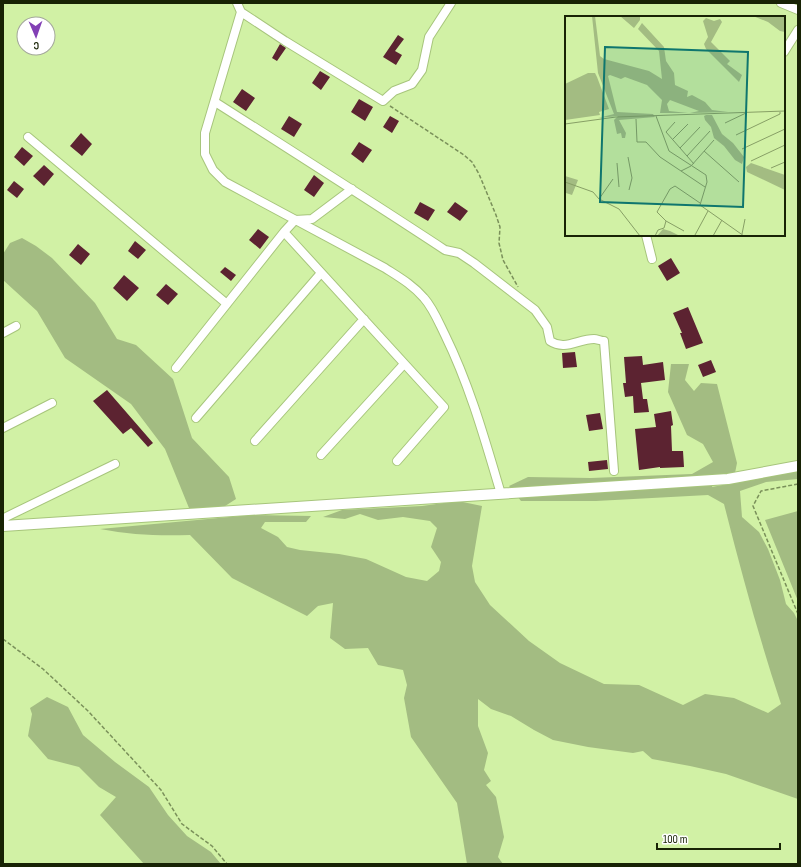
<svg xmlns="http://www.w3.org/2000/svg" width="801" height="867" font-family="'Sofia Sans Condensed',sans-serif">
<rect width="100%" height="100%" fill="#d1f1a5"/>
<path fill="#a3bc82" d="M22,238L36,246L52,258L95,303L117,339L136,345L173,379L192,438L229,477L236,499L222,508H189L165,449L131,404L65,358L37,311L3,280V254L10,243Z
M671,364H689L685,380L694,391L701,383L717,384L737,463L735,473L716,476L712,487C741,482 769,475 798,470V479L766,482L740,491L742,517L759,532L768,549L780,580L786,604L794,613L798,621V799L726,774L690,766L652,759L643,751L633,753L588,747L553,740L534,730L511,716L491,709L478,699V726L488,753L484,770L491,781L486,785L496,797L504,837L498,857L503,864H467L457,803L411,737L404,698L407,685L403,670L378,665L368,648L345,649L330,638L333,603L318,606L307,616L232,578L190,535C159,536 131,535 100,529L251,515L311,516L306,522H265L261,528L278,537L287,547L300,550L339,554L366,559L406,577L427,581L439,571L441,562L431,547L437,528L430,521L403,517L378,520L360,514L345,519L323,517L342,510L422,506L458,501L482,506L472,566L475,582L490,605L529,641L560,663L604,684L639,685L683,705L705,694L734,698L768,713L781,704C759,638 741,571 724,504L708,495L596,501H521L509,486L528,477L591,478L692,474L713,462L703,444L687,435L668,392Z
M798,511V601L765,520Z
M47,697L68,707L83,735L115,762L149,787L168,815L187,836L211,852L221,864H144L100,815L116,797L99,787L79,767L48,759L28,736L32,714L30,708Z"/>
<path fill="#5c2331" d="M398,35L404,39L395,51L402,55L396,65L383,57Z
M280,44L286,48L277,61L272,58Z
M320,71L330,77L321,90L312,83Z
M242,89L255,98L246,111L233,102Z
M359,99L373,107L365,121L351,112Z
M289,116L302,124L294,137L281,129Z
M390,116L399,121L392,133L383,127Z
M81,133L92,144L82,156L70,146Z
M359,142L372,150L363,163L351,154Z
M22,147L33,156L24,166L14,157Z
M44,165L54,174L44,186L33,176Z
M314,175L324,183L314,197L304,190Z
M14,181L24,189L17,198L7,190Z
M420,202L435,210L428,221L414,213Z
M455,202L468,211L460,221L447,212Z
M258,229L269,237L260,249L249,240Z
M135,241L146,250L138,259L128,251Z
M78,244L90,254L81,265L69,255Z
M671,258L680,273L667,281L658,266Z
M225,267L236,275L231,281L220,272Z
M124,275L139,288L127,301L113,288Z
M166,284L178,294L168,305L156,295Z
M688,307L703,343L686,349L680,333H682L673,313Z
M575,352L577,367L563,368L562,353Z
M642,356L643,365L663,362L665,380L641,383L643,399H647L649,412L634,413L633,396L625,397L623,383H626L624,357Z
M711,360L716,372L703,377L698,365Z
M107,390L153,443L148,447L131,428L123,434L93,401Z
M671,411L673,425L671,426L672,451H683L684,467L660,468V467L639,470L635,429L656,427L654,414Z
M600,413L603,429L589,431L586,415Z
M607,460L608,469L589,471L588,462Z"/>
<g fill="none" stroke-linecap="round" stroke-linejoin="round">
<defs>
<path id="minor" d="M237,3L241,12L205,133V154L213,170L225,182L385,268C399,277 413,285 424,298C433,308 439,323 445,335C470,386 485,440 501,494
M781,3L798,10
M241,12L285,41L383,101L394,91L412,84L422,70L429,37L451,3
M784,52L798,30
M215,102C292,151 369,200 445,250L459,253L474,263L535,310L547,327L550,341C565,351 578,339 594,339C597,339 601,341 604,341L614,471
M28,137L227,304
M284,232L444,407L397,461
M646,235L652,259
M3,333L16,326
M176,368L284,232L295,220L312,219L352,189
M196,418L321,273
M3,428L52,403
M255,441L364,319
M321,455L404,364
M3,522L6,517L115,464"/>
<path id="tertiary" d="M3,526L728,479L798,466"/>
</defs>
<use href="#minor" stroke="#a7c57c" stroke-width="10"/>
<use href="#tertiary" stroke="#a7c57c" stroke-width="12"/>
<path stroke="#7a905a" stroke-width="1.5" stroke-dasharray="4 2" stroke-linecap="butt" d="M390,106L464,155L472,162L479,174L496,215L500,227L499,243L503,260L518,287
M798,484L761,491L753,506L798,614
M3,639L43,669L88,711L161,790L182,824L212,846L227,864"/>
<use href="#minor" stroke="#fff" stroke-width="8"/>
<use href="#tertiary" stroke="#fff" stroke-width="10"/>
</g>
<g transform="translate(565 16)">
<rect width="220" height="220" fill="#d1f1a5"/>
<path d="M27,0H30L35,40L39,43L84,55L97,63L94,35L73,13L77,7L99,31L101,45L109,57L110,69L123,75L122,81L127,79L140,86L147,94L163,96L125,97L134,95L105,84L102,88L104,95L123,97H95L97,84L82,69L60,61L56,63L45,59L43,60L52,96L88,98L90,101L54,104L61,117L60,122H57L56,117L52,118L49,104L53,100L33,102L49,98L33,57ZM55,0H75V4L69,12ZM188,0L220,1V16L215,15L203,6ZM141,2L149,5L155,3L157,6L146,26L165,45L162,48L177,59L174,66L141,33L139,28L143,21L138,5ZM23,57H30L32,61L44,93L34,96L35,99L0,104V68ZM141,99H147L157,118L168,127L179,141L177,148L170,144L159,130L149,122L146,111L140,104L139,100ZM186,147L220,159V174L182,156L181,151ZM0,160L13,164L7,179L1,177L0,180ZM98,213L105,215L115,220H92Z" fill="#a3bc82"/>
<path fill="none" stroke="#879f65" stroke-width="1" d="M91,100L104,135L141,159L142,166L135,189L179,220M71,103L72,126H81L95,141L140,171M110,106L101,116L129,148M160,107L181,97M0,108L51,101L220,95M171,119L215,98V96M108,123L123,108M115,132L135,111M177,133L220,113M139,135L174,166M122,140L145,115M63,141L67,162L64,174M186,145L220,129M52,147L54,171M206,152L220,146M116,155L126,150L149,124M0,166L28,176L34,183L54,193L75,220M34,183L48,163M101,205L119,215M177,218L180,203M130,219L143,195M90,220L93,214L99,212L101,205L92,196L105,173L110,170L135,187M148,220L157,204"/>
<path fill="#0f766e" fill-opacity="0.15" stroke="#0f766e" stroke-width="2" d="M40,31L183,36L178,191L35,186Z"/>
<rect width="220" height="220" fill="none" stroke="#182305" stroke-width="2"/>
</g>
<rect width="801" height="867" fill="none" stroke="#182305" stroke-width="8"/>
<g transform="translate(36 36) rotate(178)"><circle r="19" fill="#ffffff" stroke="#a3a79b"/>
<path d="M0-3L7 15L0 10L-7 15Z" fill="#8240b5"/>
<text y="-6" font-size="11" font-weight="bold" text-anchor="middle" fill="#182305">С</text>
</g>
<path d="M657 843v6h123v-6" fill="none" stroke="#182305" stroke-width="2"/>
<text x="663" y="843" font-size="12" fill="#182305" stroke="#ffffff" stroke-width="3" paint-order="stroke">100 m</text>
</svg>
